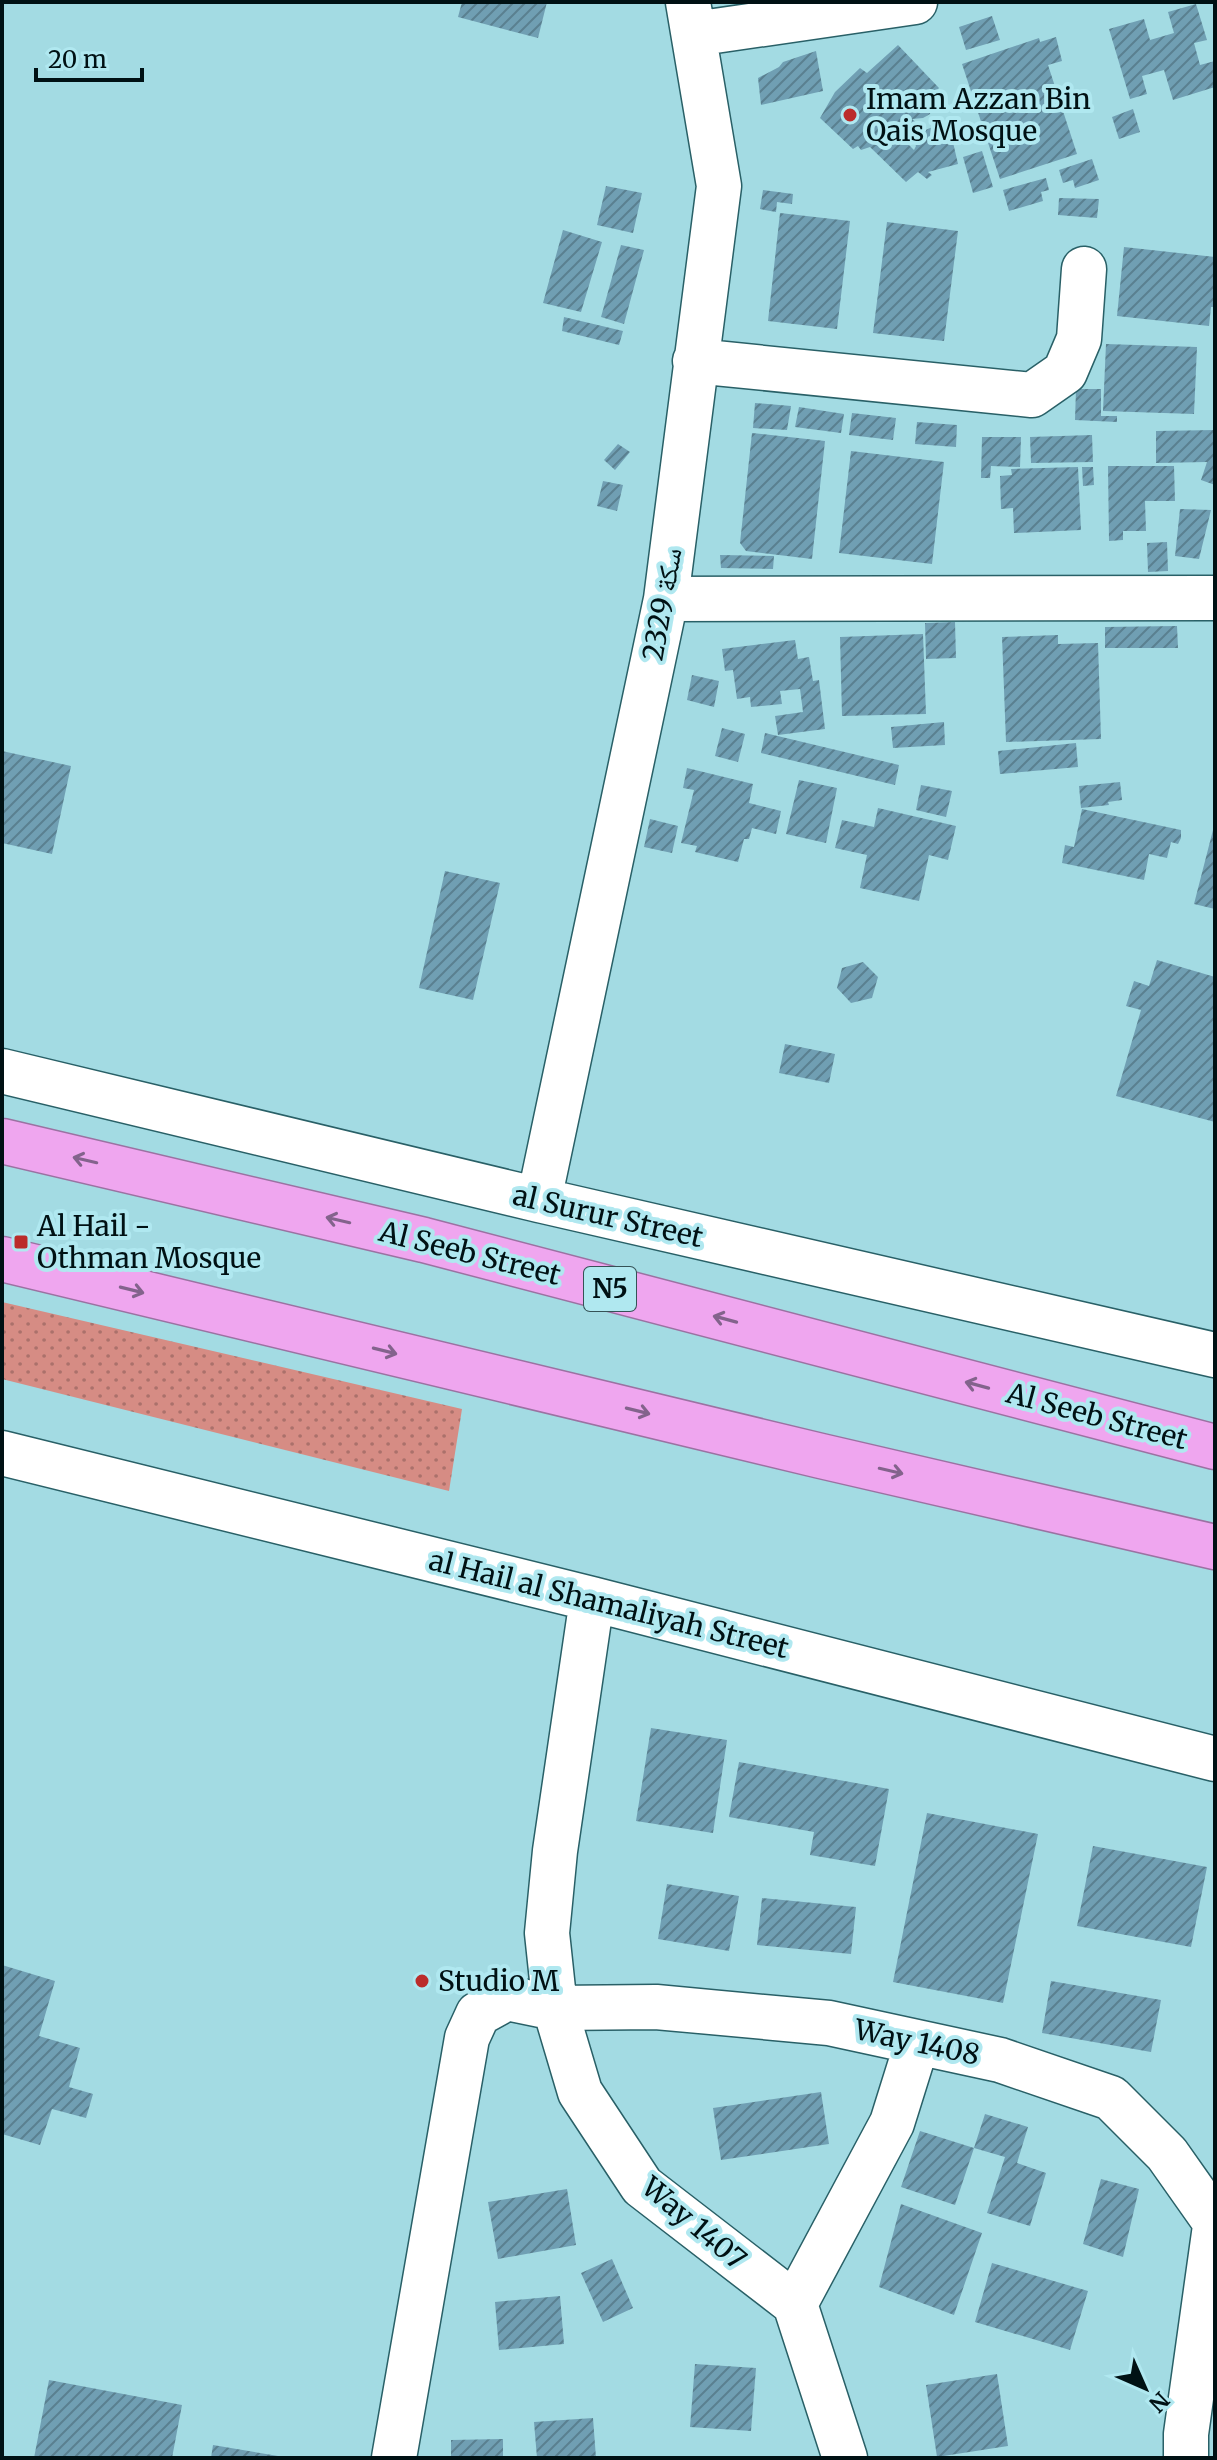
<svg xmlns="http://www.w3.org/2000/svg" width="1217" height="2460" font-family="Merriweather,'Noto Naskh Arabic',serif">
<defs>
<pattern id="green-dots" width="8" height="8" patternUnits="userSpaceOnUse" patternTransform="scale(2)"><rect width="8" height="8" fill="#d68c84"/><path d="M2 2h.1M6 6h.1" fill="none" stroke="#ab716b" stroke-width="1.8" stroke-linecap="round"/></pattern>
<pattern id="building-hatch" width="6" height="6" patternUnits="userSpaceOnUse" patternTransform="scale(2)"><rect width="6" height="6" fill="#709fb3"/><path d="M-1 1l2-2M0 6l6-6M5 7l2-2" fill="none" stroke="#5a8090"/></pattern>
</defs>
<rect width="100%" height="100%" fill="#a3dbe3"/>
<path fill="url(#green-dots)" d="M2,1302L462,1409L449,1491L2,1379Z"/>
<path fill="url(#building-hatch)" d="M462,2H547L538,38L458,17Z
M1196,4L1207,40L1194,43L1200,65L1215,61V87L1173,100L1164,70L1142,76L1147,94L1130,99L1109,29L1144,19L1150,40L1174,33L1168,12Z
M992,16L1000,40L966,50L959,27Z
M1056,37L1062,61L1048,65L1077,154L1000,179L962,64L1039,38L1040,42Z
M898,45L939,88L933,95L930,114L923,118L912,119L918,124L903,139L914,150L916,146L911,136L940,124L949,125L958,164L928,172L932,175L927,179L918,172L906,182L870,147L861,150L858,146L853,149L820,118L835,92L860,68L867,73Z
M816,51L823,91L761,105L758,78L779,67L783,62Z
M1133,109L1140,132L1119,139L1112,117Z
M982,151L993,187L973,193L963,157Z
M1092,159L1099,180L1075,188L1073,180L1063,183L1059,170Z
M1046,178L1049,190L1041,192L1043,201L1009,211L1003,190Z
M606,186L642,193L633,233L597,225Z
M763,190L793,194L792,204L777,202L776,212L760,209Z
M1059,198L1099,199L1097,218L1058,215Z
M780,213L850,221L837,329L768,321Z
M887,222L958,231L944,341L873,333Z
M563,230L602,242L581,312L543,303Z
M621,245L644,250L624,324L601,317Z
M1124,247L1215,257V307H1211L1209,326L1117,316Z
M564,317L623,331L619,345L562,331Z
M1106,344L1197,347L1194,414L1103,411Z
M1076,389H1101V416H1117V422L1075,420Z
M755,403L791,406L787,430L753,428Z
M799,407L844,414L841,433L795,427Z
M852,413L896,418L893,440L849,435Z
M917,422L957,425L956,447L915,444Z
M1215,430V485L1201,480L1207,462L1156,463V431Z
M752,433L825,441L812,559L746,551L740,543Z
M1092,435L1093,462L1031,463L1030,437Z
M982,437H1021L1020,467L991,466L990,478H981Z
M618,444L630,452L615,470L604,460Z
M851,451L944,462L932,564L839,553Z
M1108,466H1174L1175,501H1145L1146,531H1123V540L1109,541Z
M1078,467L1081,530L1014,533L1013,508L1001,509L1000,476L1012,475L1011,469Z
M1082,467H1093L1094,485L1083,486Z
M603,481L623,485L617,511L597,506Z
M1180,509L1211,510L1199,559L1175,556Z
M1167,542L1168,571L1148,572L1147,543Z
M720,555L774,556L773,569L721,568Z
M955,622L956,658L926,659L925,623Z
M1177,626L1178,648H1105V627Z
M923,634L926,714L842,716L840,637Z
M1058,635V644L1098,643L1101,739L1006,742L1002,637Z
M795,640L798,659L809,657L813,681L819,680L825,729L778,735L775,716L803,712L800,689L780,691L782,704L751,707L750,697L737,699L733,670L725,671L722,649Z
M692,675L719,681L714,707L687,700Z
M944,722L945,745L893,748L891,727Z
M722,728L745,734L738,762L715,756Z
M765,733L899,765L895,785L761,753Z
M1076,743L1078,767L1000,774L998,751Z
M2,751L71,766L52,854L2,843Z
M687,768L753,784L749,803L781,811L776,834L752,828L749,839H744L738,862L695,852L697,846L681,843L694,790L683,788Z
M799,780L837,788L826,843L786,834Z
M1120,782L1122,800L1108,802L1109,805L1081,808L1079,786Z
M921,785L952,791L946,817L916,810Z
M878,808L956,826L948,860L929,855L919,901L860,888L867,855L835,848L842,820L874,827Z
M1082,809L1181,830V838L1178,844L1171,842L1167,858L1149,854L1144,880L1062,863L1065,845L1074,847Z
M650,819L678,826L672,853L644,847Z
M1214,826H1215V909L1194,904Z
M445,871L500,883L473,1000L419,988Z
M1157,960L1215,977V1122L1116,1096L1141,1010L1126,1006L1134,981L1149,986Z
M863,962L878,977L872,998L851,1003L837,988L842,968Z
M785,1044L835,1054L829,1083L779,1073Z
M651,1728L727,1740L713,1833L636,1821Z
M739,1762L889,1789L875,1866L810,1855L814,1832L729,1817Z
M927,1813L1038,1834L1003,2003L893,1982Z
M1093,1846L1207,1867L1191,1947L1077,1926Z
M667,1884L739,1896L729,1951L658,1939Z
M762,1898L856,1907L851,1954L757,1945Z
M2,1965L55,1981L39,2036L80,2048L69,2087L93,2094L86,2118L52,2109L40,2145L2,2134Z
M1051,1981L1161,2000L1151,2052L1042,2033Z
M821,2092L829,2144L721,2160L713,2108Z
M985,2114L1028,2127L1017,2163L1046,2173L1030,2226L987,2213L1005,2157L974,2148Z
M920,2131L974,2148L955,2205L901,2187Z
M1101,2179L1139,2189L1123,2257L1083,2244Z
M567,2189L576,2245L498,2259L488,2202Z
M901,2204L982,2233L954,2315L879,2287Z
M612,2259L633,2308L603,2322L581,2273Z
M992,2263L1088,2291L1070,2350L975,2322Z
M560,2296L564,2344L499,2350L495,2302Z
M695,2364L756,2368L751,2431L690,2427Z
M997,2374L1008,2446L937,2457L926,2385Z
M49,2380L182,2405L172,2458H34Z
M593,2418L596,2458H537L534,2422Z
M503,2439V2458H451V2440Z
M213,2445L278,2456V2458H211Z"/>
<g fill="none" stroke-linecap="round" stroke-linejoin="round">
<defs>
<path id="minor" d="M694,34L915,2
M695,361L1032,395L1065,372L1079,339L1084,269
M666,599L1215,598
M2,1071L539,1200L1215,1355
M539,1200L666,599L719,186L688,2
M2,1453L592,1599L1215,1759
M592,1599L555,1851L547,1933L555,2008L580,2092L642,2186L795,2304L845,2458
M795,2304L892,2123L917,2043
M394,2458L467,2038L478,2014L507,1998L555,2008L656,2007L829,2023L1000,2060L1111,2098L1167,2154L1215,2222
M1186,2458V2434L1215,2226"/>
<path id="highway" d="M2,1141L424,1240L1215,1447
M2,1259L821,1456L1215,1547"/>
</defs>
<use href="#minor" stroke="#296067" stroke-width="47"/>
<use href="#highway" stroke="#9b72a2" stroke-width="47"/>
<use href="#minor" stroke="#fff" stroke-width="44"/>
<use href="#highway" stroke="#efa6ef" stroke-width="44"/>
</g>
<defs><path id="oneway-shaft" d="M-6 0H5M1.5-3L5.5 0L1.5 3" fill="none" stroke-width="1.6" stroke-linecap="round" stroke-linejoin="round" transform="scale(2)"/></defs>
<g stroke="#83638c">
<use href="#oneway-shaft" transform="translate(85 1160) rotate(-167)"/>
<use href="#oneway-shaft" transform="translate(338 1220) rotate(-167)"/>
<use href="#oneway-shaft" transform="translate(132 1290) rotate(14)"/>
<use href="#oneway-shaft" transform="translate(725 1319) rotate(-165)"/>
<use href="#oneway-shaft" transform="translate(385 1351) rotate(14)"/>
<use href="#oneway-shaft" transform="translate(977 1385) rotate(-165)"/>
<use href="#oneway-shaft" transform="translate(638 1411) rotate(14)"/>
<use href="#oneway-shaft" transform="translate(891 1471) rotate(13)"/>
</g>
<g fill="#bb2c2b" stroke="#b0e8f0" stroke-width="3">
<circle cx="850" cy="115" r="8"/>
<rect x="13" y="1234" width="16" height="16" rx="4"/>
<circle cx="422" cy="1981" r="8"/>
</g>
<g text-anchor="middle" stroke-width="8" stroke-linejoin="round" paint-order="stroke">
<rect fill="#b0e8f0" stroke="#355256" stroke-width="2" x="584" y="1267" width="52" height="44" rx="6"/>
<g font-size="26" font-weight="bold" fill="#001114">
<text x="610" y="1298">N5</text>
</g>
<g font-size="28" fill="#001114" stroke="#b0e8f0" text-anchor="start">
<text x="866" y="109">Imam Azzan Bin<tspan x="866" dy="32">Qais Mosque</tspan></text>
<text x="37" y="1236">Al Hail -<tspan x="37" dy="32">Othman Mosque</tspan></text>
<text x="438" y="1991">Studio M</text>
</g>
<g font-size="28" fill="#001114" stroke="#b0e8f0">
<text transform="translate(662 604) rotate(-80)" y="10">سكة 2329</text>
<text transform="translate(608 1216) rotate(13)" y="10">al Surur Street</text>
<text transform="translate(470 1253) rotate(14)" y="10">Al Seeb Street</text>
<text transform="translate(1097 1416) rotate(15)" y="10">Al Seeb Street</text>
<text transform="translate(609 1604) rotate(14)" y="10">al Hail al Shamaliyah Street</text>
<text transform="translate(917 2042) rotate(12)" y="10">Way 1408</text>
<text transform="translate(694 2223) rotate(40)" y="10">Way 1407</text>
</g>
</g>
<rect width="1217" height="2460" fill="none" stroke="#001114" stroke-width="8"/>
<g transform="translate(1145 2388) rotate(135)" stroke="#b0e8f0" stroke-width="6" paint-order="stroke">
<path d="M0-6L14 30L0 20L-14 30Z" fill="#001114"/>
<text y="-12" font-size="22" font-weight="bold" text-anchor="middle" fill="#001114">N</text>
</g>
<path d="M36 68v12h106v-12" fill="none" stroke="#001114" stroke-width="4"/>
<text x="48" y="68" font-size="24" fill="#001114" stroke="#b0e8f0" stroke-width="6" paint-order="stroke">20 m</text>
</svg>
